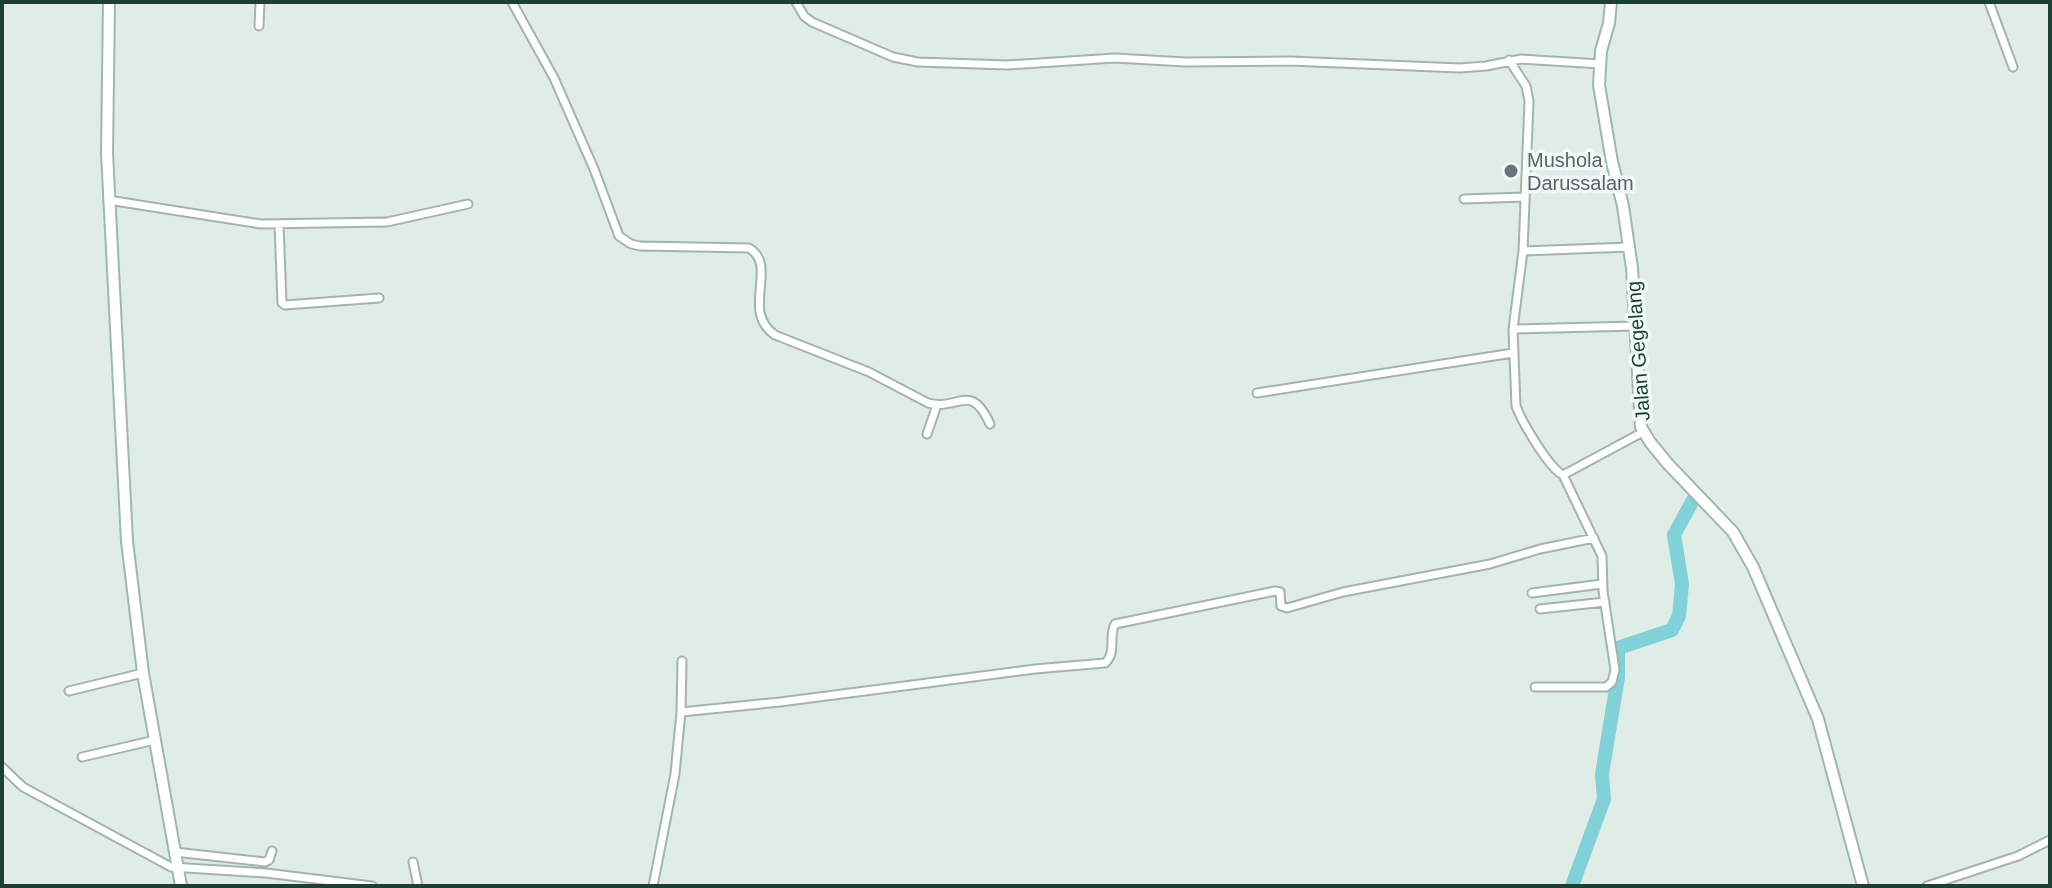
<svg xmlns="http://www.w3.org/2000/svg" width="2052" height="888" font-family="Helvetica,sans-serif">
<rect width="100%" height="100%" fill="#e0ece6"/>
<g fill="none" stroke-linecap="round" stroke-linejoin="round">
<path stroke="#81d1d8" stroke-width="14" d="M1572,886L1604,799L1602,774L1618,677V648L1672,630L1679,616L1682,584L1674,535L1693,500"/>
<defs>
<path id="street" d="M512,2L554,78L594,169L619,236L631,244L640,246L749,248C779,266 740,311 775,335L869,372L928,403C960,411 970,381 990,424
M796,2L804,16L812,22L893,57L918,62L1007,65L1115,58L1185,62L1290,61L1460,68L1486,66L1521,59L1600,64
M1989,2L2013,67
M259,26L260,2
M1509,60L1526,86L1529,101L1523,251L1513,329L1516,406C1522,422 1548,467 1563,475L1602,556L1603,591L1615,670L1612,682L1606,687H1535
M1464,199L1524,197
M108,200L261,224L387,222L468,204
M279,224L282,303L285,305L379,298
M1523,251L1629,247
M1513,329L1636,326
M1257,393L1513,353
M927,434L937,405
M1563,475L1643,432
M1532,593L1602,584
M1540,609L1605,602
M69,691L143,673
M681,712L682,661
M82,757L155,740
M2,767L23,787L171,867L266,873L372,886
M175,852L265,862L269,860L272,851
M413,862L418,886
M653,886L675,774L681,712L780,702L1035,669L1105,663C1117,653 1108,637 1115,624L1275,591L1280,592L1281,606L1287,608L1343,592L1490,564L1540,549L1594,538
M1927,886L2018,856L2050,840"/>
<path id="secondary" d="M109,2L107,153L127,541L143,673L181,886
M1611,2L1609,23L1601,51L1599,85L1612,162L1623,206L1632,268L1641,427L1650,442L1668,464L1733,532L1753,567L1818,719L1863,886"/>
</defs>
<use href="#street" stroke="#a2b5ad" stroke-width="11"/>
<use href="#secondary" stroke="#9db9ad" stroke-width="14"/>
<use href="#street" stroke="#fff" stroke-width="7"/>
<use href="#secondary" stroke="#fff" stroke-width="10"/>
</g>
<circle fill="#6b7280" stroke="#f0f9f4" stroke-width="3" cx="1511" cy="171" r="8"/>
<g text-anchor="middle" stroke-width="7" stroke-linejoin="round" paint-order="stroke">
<g font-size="20" fill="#5b616d" stroke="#f0f9f4" text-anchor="start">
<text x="1527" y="167">Mushola<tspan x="1527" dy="23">Darussalam</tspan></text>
</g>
<g font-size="20" fill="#1e3f34" stroke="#f0f9f4">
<text transform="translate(1638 351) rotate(-94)" y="7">Jalan Gegelang</text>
</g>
</g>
<rect width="2052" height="888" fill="none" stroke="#1e3f34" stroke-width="8"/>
</svg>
